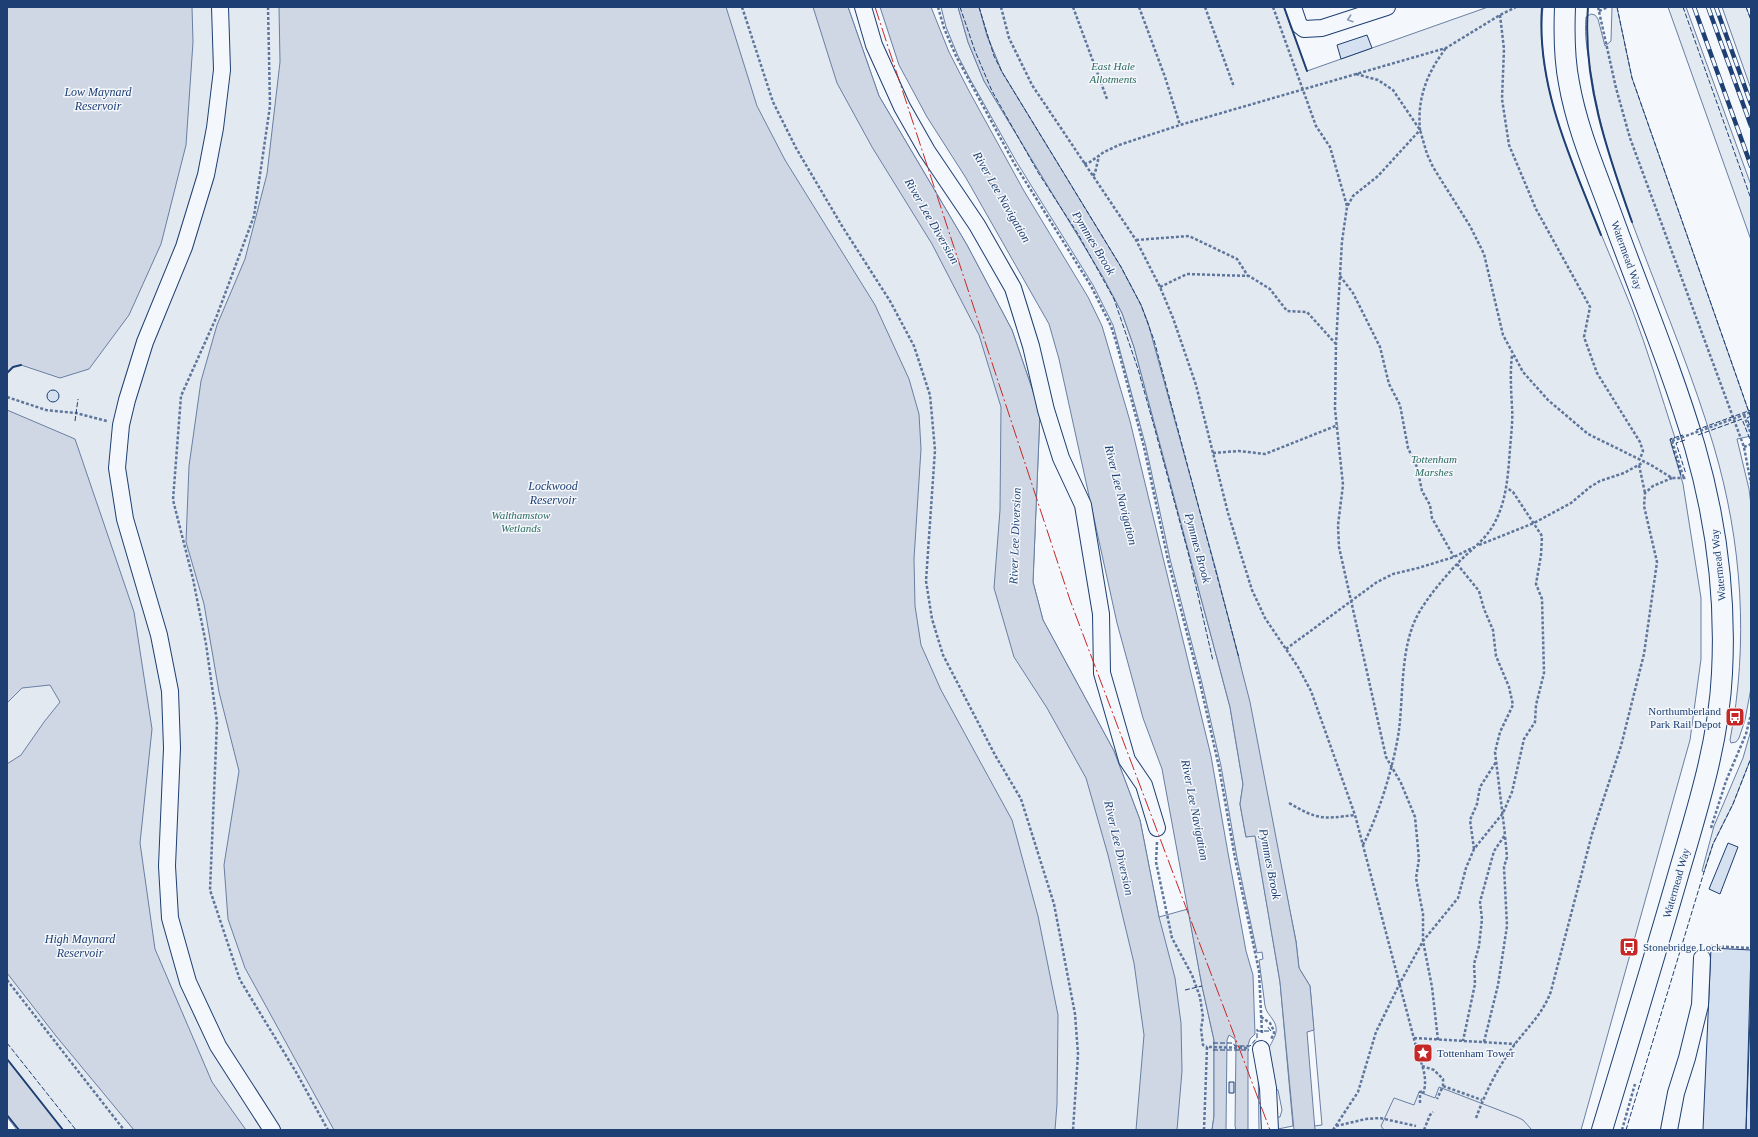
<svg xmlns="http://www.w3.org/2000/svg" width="1758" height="1137" font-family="Georgia,serif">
<rect width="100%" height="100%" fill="#f4f7fb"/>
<path fill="#e3e9f0" stroke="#687fa3" d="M7,7H848L879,96L967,245L1012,330L1040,412L1033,582L1043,620L1114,751L1140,820L1159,917L1188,909L1202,986L1214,1040V1116L1212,1130H17L7,1117Z
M941,7H958L968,42L984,81L1103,277L1122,313L1134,347L1230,707L1243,784L1240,804L1246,837L1255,835L1280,982L1293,1126L1278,1129L1275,1127L1277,1117H1280L1282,1110L1278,1090L1274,1088L1267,1052C1272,1040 1281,1032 1273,1020C1270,1015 1266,1012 1265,1006L1259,960L1263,959L1262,952L1257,953L1237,858L1221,766L1202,683L1170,559L1146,447L1113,325L1093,285L1016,161L970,79L958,56L946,27Z
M979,7H1284L1307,71L1488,7H1543C1536,66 1557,123 1578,177C1595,221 1614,264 1632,309C1648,351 1661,395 1675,438L1670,440L1683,484L1701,598V659L1690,740L1581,1130H1315L1314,1126L1322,1125L1310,986L1299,968L1296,941L1239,658L1148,323L1141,305L1121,267L1002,72L987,35Z
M1612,7H1617L1632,78L1751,418V436L1737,439L1749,489L1751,505V688L1745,720L1739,738L1736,742L1731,743L1730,740C1749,643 1742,542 1714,447C1694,379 1666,312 1641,246C1619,189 1600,133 1591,73C1588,54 1584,37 1586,17L1591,14L1595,15L1598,19L1605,46L1611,41Z
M1668,7H1686L1751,185V240Z
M1722,7H1746L1751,20V89Z
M1751,730V758L1733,804L1713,844L1704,872L1702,871L1714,826L1743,758Z
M1258,1060L1264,1130H1259Z"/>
<path fill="#e3e8f0" stroke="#687fa3" d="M1439,1087L1517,1117L1523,1120L1532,1130H1384L1381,1126L1394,1098L1414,1105L1419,1092L1435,1098Z"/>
<path fill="#cfd7e4" stroke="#687fa3" d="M7,7H192L193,42L186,145L161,244L129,315L89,369L60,378L21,365L13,367L7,373Z
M279,7H726L757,106L785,160L875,305L909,379L919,414L921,449L914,559L915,606L921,645L941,690L1012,820L1038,916L1058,1015L1057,1104L1055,1130H334L245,968L228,919L224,865L239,771L219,692L204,604L186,542L189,466L201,381L217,325L245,259L267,174L280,62Z
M813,7H848L879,96L967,245L1012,330L1040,412L1033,582L1043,620L1114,751L1140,820L1159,917L1175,978L1181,1023L1182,1071L1177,1130H1136L1144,1035L1134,963L1108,855L1086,778L1047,708L1014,657L994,588L1000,510L1001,407L979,335L932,244L872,147L837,83Z
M880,7H931L949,52L969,91L1024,191L1088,297L1102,326L1130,421L1211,756L1228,853L1246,951L1253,975L1255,1034L1250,1039L1248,1045V1130H1236L1235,1126L1236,1045L1235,1039L1229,1035L1227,1040L1226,1130H1212L1214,1116V1040L1202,986L1162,769L1143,718L1117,623L1059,359L1049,324L966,178L927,117L899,65Z
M958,7H979L987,36L1002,72L1121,267L1141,305L1148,323L1216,570L1250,702L1296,942L1299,968L1310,986L1314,1030L1307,1032L1315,1130H1294L1280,982L1255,836L1246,837L1240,804L1243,784L1230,707L1134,347L1122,313L1103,277L984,81L968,42Z
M7,410L75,439L134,612L152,729L140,843L155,949L212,1082L246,1130H134L56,1036L7,973V764L21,755L44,722L60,702L50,685L22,688L7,703Z
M7,1059L63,1130H19L7,1115Z"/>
<path fill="#d5e0f0" stroke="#1d3f73" d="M1367,35L1372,48L1341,59L1337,45Z
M47 396a6 6 0 1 1 12 0a6 6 0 1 1-12 0Z
M1728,843L1738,847L1720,894L1709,889Z
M1711,948L1751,950L1746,1130H1703Z
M1751,991V1130H1746Z
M1229,1082H1234V1093H1229Z"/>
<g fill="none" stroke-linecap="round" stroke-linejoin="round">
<defs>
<path id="minor" d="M220,7L222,70L215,128L206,175L184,247L145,342L127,400L121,425L117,468L125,519L159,635L170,691L172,748L167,866L170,918L188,982L218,1046L272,1130
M863,7L874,45L902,107L927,151L977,225L1013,288L1031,346L1046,410L1061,458L1083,505L1101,614L1102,673L1127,760L1144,785L1157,828
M1293,7L1299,25L1304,29L1322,28L1387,7
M1261,1049L1268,1088L1270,1130
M1669,1130L1676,1093L1687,1058L1700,1005L1702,958"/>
<path id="major" d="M1565,7C1564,32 1564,58 1569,83C1577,129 1596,172 1612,216C1640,293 1672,369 1695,447C1716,520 1726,597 1722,673C1719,741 1698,807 1679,872C1654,959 1628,1044 1602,1130"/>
</defs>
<use href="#minor" stroke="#1d3f73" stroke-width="18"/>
<use href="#major" stroke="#1d3f73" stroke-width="22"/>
<path stroke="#5e769c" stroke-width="2.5" stroke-dasharray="3 2" stroke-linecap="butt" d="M268,7L270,106L254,216L216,318L181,396L173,500L193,579L206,644L217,722L210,890L240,980L296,1072L328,1130
M742,7L773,102L796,148L842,226L890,301L914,346L930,395L935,450L926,581L932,619L943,655L995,755L1021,799L1054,904L1075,1014L1078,1054L1073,1130
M938,7L944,28L956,56L1014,163L1091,286L1111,326L1117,345L1144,447L1168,560L1200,683L1219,767L1235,858L1259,971L1262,1034
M1001,7L1009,38L1032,85L1136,240L1160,287L1173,318L1196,385L1228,513L1252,590L1265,618L1298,667L1311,691L1355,815L1418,1054C1423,1067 1428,1080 1423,1094
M1073,7L1107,99
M1139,7L1165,77L1180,125
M1205,7L1234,87
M1273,7L1316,126L1330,147L1347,206
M1598,7L1616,88L1630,138L1744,447L1751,484
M1599,11L1608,7
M1500,15L1504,49L1502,99L1509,145L1536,209L1590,307L1584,337L1597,373L1640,442L1643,451L1640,459
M1356,74L1378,80L1393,90L1420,130L1427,154L1433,167L1470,226L1484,254L1503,335L1523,372L1548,400L1588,434L1651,465L1672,478H1687
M1084,164L1090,162L1104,152L1119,145L1180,125L1446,48L1500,15L1516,7
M1093,176L1095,173L1099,156
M1136,240L1189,236L1237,259L1248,276
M1340,276L1353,293L1380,347L1389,384L1400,405L1408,448L1417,467L1422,491L1430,505L1432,518L1454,557
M1160,287L1187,274L1249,276L1270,289L1287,311L1307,312L1336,344
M7,397L46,410L76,413L107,421
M1744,415L1751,434
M1738,417L1751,412
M1672,441L1684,479
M1744,447L1751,444
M1213,453L1239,451L1265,454L1338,425
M1639,465L1645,493
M1479,545L1534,523L1571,503L1590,487L1600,481L1624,473L1644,462
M1457,564L1479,591L1484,609L1493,630L1496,656L1509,687L1513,705L1500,732L1495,752L1505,835L1494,851L1480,902L1482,919L1479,946L1474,964L1475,984L1463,1041
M1286,649L1377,582L1393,574L1418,568L1454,557L1474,547
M1289,803C1318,820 1322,819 1355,815
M1711,828L1726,781L1746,734L1751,714
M1157,842L1156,862L1172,938L1192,975L1200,997L1203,1017L1201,1029L1203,1045L1207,1047
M1363,845C1379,814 1394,765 1399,730C1403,697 1401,659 1412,628C1418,608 1442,580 1457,564C1470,550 1486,540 1495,522C1507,499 1508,474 1510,449C1511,435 1513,421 1512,407C1511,389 1510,373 1512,355
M1474,849L1470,820L1477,804L1480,787L1496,762
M1711,946L1751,948
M7,980L124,1130
M1261,1017L1270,1023L1274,1031V1034L1271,1039
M1414,1038L1515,1044
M1438,1040L1432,987L1423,941V914L1416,878L1419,859L1415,817L1401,783L1386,757L1339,547L1338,525L1343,485L1335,409L1336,344L1342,241L1347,207L1353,196L1378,176L1420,130C1417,98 1427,73 1446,48
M1484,1042L1498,985L1507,926L1504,867L1507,857L1505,836
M1422,1066L1434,1070L1443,1079V1086L1437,1099
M1443,1086L1482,1100
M1420,1103V1092L1424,1091
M1476,1118C1486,1091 1498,1067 1515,1044C1528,1027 1544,1012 1551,991L1592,834L1621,746L1644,654L1657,562L1644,506L1645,493L1653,486L1672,478
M1336,1126L1366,1119L1380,1118L1416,1126
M1204,1130L1207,1047L1248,1048
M1333,1130L1358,1092L1376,1032L1400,983L1423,941L1458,898L1466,868L1474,849L1503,813L1512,792L1524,739L1535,722L1536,705L1544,673L1542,599L1536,584L1541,555L1542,536L1513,492L1507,488
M1424,1130L1430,1115L1433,1112
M1622,1130L1635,1084"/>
<use href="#minor" stroke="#f4f7fb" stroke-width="16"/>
<use href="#major" stroke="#f4f7fb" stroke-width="20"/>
<defs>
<path id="rail" d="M1694,7L1751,166
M1708,7L1751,126
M1716,7L1751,104"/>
</defs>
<use href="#rail" stroke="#1d3f73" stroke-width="4.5"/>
<use href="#rail" stroke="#f4f7fb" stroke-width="3" stroke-dasharray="9" stroke-linecap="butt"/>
<path stroke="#5e769c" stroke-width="2.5" stroke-dasharray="3 2" stroke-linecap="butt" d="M1672,441L1738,417"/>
<path stroke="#1d3f73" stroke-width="1" stroke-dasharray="5 2" stroke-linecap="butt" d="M960,7L975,51L992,91L1039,174L1078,234L1114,299L1138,369L1154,426L1189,556L1213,661
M979,7L994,56L1002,72L1121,267L1141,305L1154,340L1239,658
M1617,7L1632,78L1751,418
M1683,7L1751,199
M1746,7L1751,20
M1751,416L1747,418L1751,429
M75,421L78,399
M1696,430L1751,410
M1698,435L1742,419L1751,442
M1685,440L1676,443L1686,474
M1681,475L1670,439L1683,435
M1185,990L1202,986
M1257,1031H1271L1267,1026
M7,1043L76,1130
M1213,1043H1233L1235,1046H1250L1257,1038V1029
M1213,1050H1249
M1626,1130L1704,872L1713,844L1733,804L1751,758"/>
<path stroke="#1d3f73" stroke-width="2" d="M1284,7L1307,71
M1542,7C1536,87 1572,162 1601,235
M1588,7C1582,81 1608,154 1632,222
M7,373L13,367L21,365
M7,1059L63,1130
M7,1115L19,1130"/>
<path stroke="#c62828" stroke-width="1" stroke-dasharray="14 3 2 3" stroke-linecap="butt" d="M875,7L1070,600L1270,1130"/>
</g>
<defs><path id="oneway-chevron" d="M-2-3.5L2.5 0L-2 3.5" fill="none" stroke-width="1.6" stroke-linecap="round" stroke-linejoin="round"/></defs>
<use stroke="#889bb7" href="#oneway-chevron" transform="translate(1350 19) rotate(162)"/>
<defs>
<symbol id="bus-square" viewBox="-11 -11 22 22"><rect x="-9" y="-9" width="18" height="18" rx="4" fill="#c62828" stroke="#f4f7fb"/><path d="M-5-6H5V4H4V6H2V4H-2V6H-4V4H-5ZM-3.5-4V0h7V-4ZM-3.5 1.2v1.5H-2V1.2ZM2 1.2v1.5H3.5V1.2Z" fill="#fff"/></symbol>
<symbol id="sight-square" viewBox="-11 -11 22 22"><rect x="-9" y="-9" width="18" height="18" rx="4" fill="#c62828" stroke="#f4f7fb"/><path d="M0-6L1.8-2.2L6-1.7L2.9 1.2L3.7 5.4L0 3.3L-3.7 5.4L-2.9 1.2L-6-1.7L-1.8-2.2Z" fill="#fff"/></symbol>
</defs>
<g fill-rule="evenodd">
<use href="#bus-square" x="1724" y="706" width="22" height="22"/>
<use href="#bus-square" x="1618" y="936" width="22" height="22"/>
<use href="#sight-square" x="1412" y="1042" width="22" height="22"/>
</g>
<g text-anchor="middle" stroke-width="3" stroke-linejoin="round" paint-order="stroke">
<g font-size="11" font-style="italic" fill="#2c6c60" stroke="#f4f7fb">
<text x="1113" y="70">East Hale<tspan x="1113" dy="13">Allotments</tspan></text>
<text x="1434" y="463">Tottenham<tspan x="1434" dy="13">Marshes</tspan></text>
<text x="521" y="519">Walthamstow<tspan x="521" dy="13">Wetlands</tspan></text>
</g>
<g font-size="11" fill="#1d3f73" stroke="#f4f7fb">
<text transform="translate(1627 255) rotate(70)" y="4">Watermead Way</text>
<text transform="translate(1718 565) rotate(-96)" y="4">Watermead Way</text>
<text transform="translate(1676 883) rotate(-74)" y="4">Watermead Way</text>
</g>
<g font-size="11" fill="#1d3f73" stroke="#f4f7fb" text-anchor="start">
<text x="1721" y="715" text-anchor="end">Northumberland<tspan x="1721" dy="13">Park Rail Depot</tspan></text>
<text x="1643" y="951">Stonebridge Lock</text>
<text x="1437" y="1057">Tottenham Tower</text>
</g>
<g font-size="12" font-style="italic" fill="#1d3f73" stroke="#f4f7fb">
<text x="98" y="96">Low Maynard<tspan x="98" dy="14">Reservoir</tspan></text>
<text transform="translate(1002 197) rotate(60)" y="4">River Lee Navigation</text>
<text transform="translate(932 221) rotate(60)" y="4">River Lee Diversion</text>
<text transform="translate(1094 243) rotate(59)" y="4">Pymmes Brook</text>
<text x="553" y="490">Lockwood<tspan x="553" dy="14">Reservoir</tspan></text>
<text transform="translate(1121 495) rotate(76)" y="4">River Lee Navigation</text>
<text transform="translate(1015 536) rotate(-88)" y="4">River Lee Diversion</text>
<text transform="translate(1198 548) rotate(75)" y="4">Pymmes Brook</text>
<text transform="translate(1195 810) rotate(79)" y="4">River Lee Navigation</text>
<text transform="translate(1119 848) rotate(77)" y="4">River Lee Diversion</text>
<text transform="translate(1270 864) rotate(79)" y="4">Pymmes Brook</text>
<text x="80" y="943">High Maynard<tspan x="80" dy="14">Reservoir</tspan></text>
</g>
</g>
<rect width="1758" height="1137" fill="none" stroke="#1d3f73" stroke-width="16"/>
</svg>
